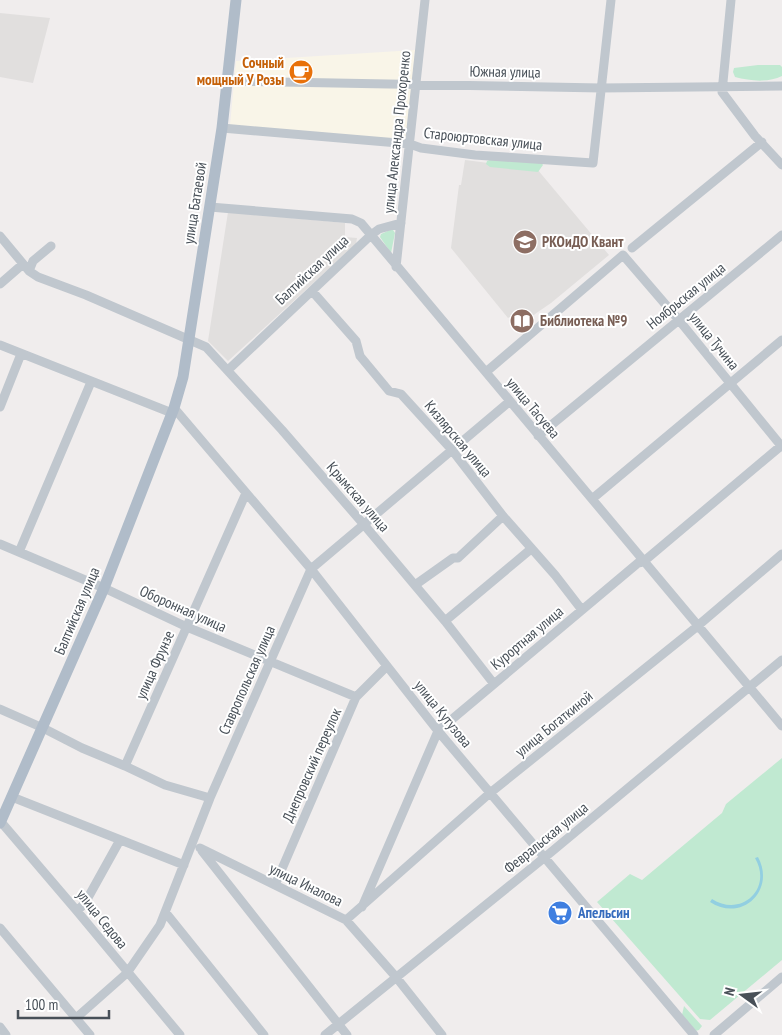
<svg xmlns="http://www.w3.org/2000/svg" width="782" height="1035" font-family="'PT Sans Narrow',sans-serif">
<rect width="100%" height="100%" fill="#f0eded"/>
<path fill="#f9f5e8" d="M415,50L407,140L230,125L236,61Z"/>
<path fill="#e1dfde" d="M0,13L50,18L33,83L0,77Z
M465,160L537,169L609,255L551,303L535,314L521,328L510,317L508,318L451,248L459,185H461Z
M228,212L345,223V237L357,238L356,244L228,361L208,341Z"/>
<path fill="#c0e9d1" d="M758,65H780L782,67V76C768,83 750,81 735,77L733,72L734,68Z
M492,159L541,162L543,165L538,172L490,167L486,164L487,161Z
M390,230H393L395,233L391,253L380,237L381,234Z
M782,758V960L710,1020L700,1019L597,902L630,874L642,880L722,813L726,804Z
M684,1006L702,1026L699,1030L695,1031L682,1015Z"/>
<path fill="#92cfe1" d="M758,857C776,890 742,923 710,902L712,899C741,918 773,889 755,858Z"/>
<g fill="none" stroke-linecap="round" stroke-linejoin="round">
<path stroke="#c0c7ce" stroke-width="9" d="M731,0L722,92L755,136L782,165
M228,81L601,88L782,86
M222,128L410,144L421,148L475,155L593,163L611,0
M210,207L352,219L361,223L782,726
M0,236L29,271L38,277L86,295L206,347L282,430L366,527L445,621L494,684
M632,248L762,142
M396,267L425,0
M29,271L33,261L51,246
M0,284L23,264
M312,291L356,341L360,356L389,391L401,394L452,450L503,516L555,575L582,610
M0,345L172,413
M228,370L371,235L379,229L401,223
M486,372L623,255L678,319L782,447
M0,407L21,354
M174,408L311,569L438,731L694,1035
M538,436L782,235
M592,499L782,340
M0,544L104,588L187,627L356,697
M19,552L91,382
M415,585L453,558H458L503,516
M445,621L531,549
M0,709L43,728L82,748L125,766L165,785L210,798
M125,766L246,493
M12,797L184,865
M1,822L77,911L180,1035
M200,848L346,920L396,977L442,1035
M202,851L347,1035
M275,885L356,697L387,666
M362,907L438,731L638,563L643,562L782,445
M77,911L85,903L120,840
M166,913L264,1035
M346,920L490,793L694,629L782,554
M0,928L90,1035
M76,1018L127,973L160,925L210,798L311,569L509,402
M0,1027L6,1035
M325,1035L550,853L782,660
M714,1035L782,977"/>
<path stroke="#b0bcc9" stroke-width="11" d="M0,823L104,588L174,408L183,377L222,128L236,0"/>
</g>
<defs>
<symbol id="cafe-disc" viewBox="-11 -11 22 22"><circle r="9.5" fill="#e8710a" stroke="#fff"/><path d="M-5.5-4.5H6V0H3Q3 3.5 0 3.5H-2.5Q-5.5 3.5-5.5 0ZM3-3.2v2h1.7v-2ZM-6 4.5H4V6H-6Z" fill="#fff"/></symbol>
<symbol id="school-disc" viewBox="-11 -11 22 22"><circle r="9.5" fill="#8d6e63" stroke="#fff"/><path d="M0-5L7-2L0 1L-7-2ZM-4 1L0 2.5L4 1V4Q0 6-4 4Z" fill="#fff"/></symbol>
<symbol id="library-disc" viewBox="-11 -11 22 22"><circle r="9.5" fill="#8d6e63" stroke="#fff"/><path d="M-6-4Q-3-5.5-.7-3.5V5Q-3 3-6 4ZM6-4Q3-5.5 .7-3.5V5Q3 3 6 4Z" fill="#fff"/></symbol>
<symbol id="supermarket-disc" viewBox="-11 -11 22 22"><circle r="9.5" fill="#3f7fe0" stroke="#fff"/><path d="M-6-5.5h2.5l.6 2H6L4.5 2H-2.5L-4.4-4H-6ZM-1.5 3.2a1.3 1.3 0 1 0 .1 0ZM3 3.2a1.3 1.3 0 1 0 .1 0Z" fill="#fff"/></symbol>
</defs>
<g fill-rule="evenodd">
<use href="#cafe-disc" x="287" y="58" width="28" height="28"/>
<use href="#school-disc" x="511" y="228" width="28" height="28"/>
<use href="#library-disc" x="508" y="307" width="28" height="28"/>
<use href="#supermarket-disc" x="546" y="899" width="28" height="28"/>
</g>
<g text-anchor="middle" stroke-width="4" stroke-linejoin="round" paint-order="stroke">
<g font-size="15" font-weight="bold" fill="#c56008" stroke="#fff" text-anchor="end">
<text x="284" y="68">Сочный<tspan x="284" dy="17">мощный У Розы</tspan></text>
</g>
<g font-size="15" fill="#485058" stroke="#fff">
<text transform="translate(505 72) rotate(1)" y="5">Южная улица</text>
<text transform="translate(397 132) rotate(-84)" y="5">улица Александра Прохоренко</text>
<text transform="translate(483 139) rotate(6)" y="5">Староюртовская улица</text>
<text transform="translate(195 203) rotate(-81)" y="5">улица Батаевой</text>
<text transform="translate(312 270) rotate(-43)" y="5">Балтийская улица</text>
<text transform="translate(686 296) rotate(-39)" y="5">Ноябрьская улица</text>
<text transform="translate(714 341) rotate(51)" y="5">улица Тучина</text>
<text transform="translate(533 408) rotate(50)" y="5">улица Тасуева</text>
<text transform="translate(458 439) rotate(50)" y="5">Кизлярская улица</text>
<text transform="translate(358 497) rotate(49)" y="5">Крымская улица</text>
<text transform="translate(183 609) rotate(24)" y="5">Оборонная улица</text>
<text transform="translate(77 611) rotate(-67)" y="5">Балтийская улица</text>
<text transform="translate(527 638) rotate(-40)" y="5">Курортная улица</text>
<text transform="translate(155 665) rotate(-66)" y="5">улица Фрунзе</text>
<text transform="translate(247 680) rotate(-66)" y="5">Ставропольская улица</text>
<text transform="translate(443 714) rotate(51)" y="5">улица Кутузова</text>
<text transform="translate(554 724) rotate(-39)" y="5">улица Богаткиной</text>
<text transform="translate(312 765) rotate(-66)" y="5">Днепровский переулок</text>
<text transform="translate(546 838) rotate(-39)" y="5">Февральская улица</text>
<text transform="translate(306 885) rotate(26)" y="5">улица Иналова</text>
<text transform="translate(102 919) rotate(51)" y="5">улица Седова</text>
</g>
<g font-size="15" font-weight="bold" fill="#785e54" stroke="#fff" text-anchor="start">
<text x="542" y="247">РКОиДО Квант</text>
<text x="540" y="326">Библиотека №9</text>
</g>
<g font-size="15" font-weight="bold" fill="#366cbe" stroke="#fff" text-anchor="start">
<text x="578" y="918">Апельсин</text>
</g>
</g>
<g transform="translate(742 995) rotate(285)" stroke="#ffffff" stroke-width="4" paint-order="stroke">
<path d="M0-4L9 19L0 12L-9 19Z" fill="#485058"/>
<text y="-8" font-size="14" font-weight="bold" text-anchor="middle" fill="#485058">N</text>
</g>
<path d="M18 1010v8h91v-8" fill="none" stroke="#485058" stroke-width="2.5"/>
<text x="25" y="1010" font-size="15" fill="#485058" stroke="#ffffff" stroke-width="4" paint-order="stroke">100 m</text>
</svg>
